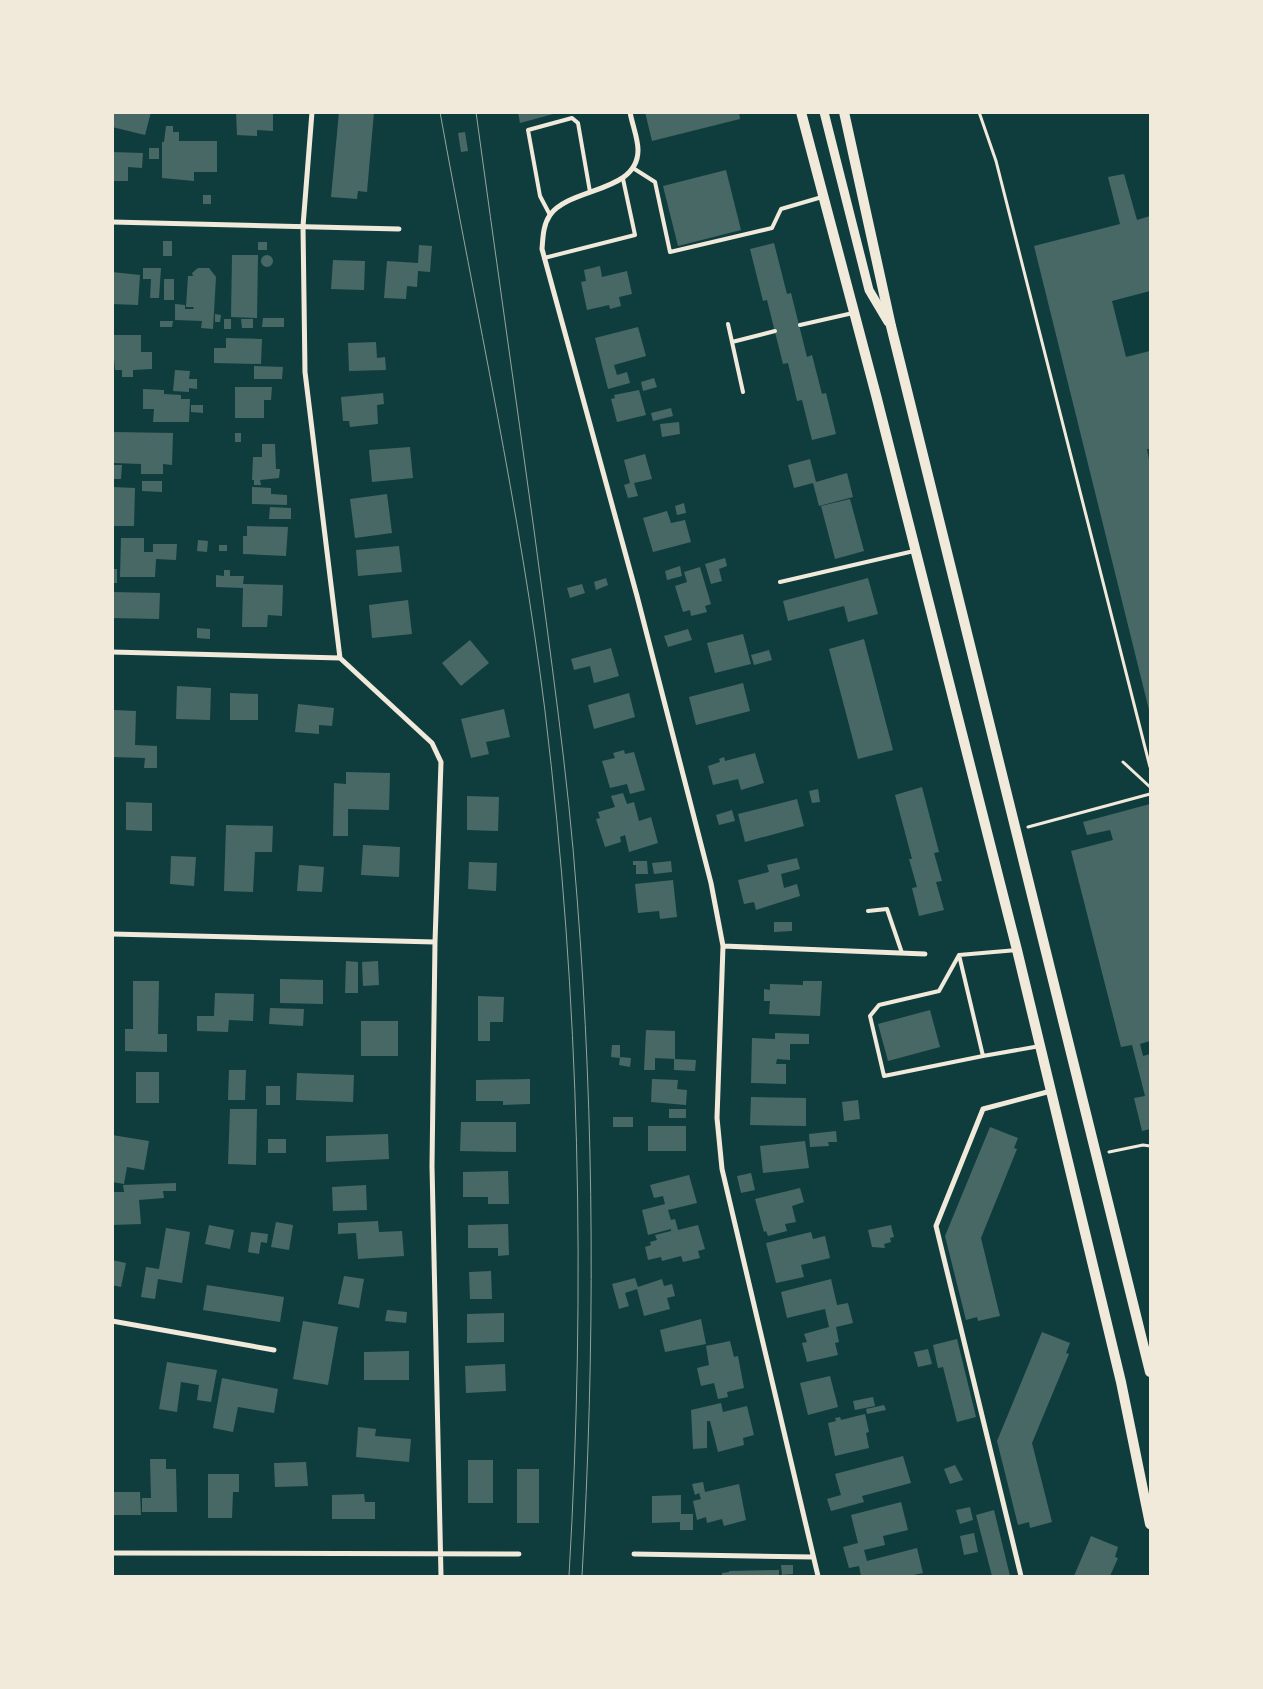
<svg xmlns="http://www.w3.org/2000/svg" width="1263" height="1689" font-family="'Varela Round',sans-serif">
<rect width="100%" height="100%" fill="#0f3d3e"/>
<path fill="#486865" d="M112,112H151L145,135L112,127Z
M236,112H273V131L257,130V136L237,135Z
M339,112H374L367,192L358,191L357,199L331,197Z
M518,112H557V113L520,123Z
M645,112H739L740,119L652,141Z
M166,126H173V132H179V141H217V172H194V181L162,178V142H164Z
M465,132L468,151L461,152L458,133Z
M149,148H159V159H149Z
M112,152L143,153L142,168L128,167V181H112Z
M726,170L741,230L678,246L663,186Z
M1124,174L1137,220L1150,216V291L1112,301L1126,357L1150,351V449H1147L1150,465V714L1034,246L1120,224L1108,177Z
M203,195H211V204H203Z
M163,241H172V256H163Z
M258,242H267V250H258Z
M774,243L787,294L791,293L807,357L812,355L822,394L826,393L836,434L812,440L802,400L797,401L788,363L783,364L767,300L763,301L750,249Z
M419,245L432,246L430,272L418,271L417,287L407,286L406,299L384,298L387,261L418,263Z
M232,255H258L257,318L231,317Z
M261 261a6 6 0 1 1 12 0a6 6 0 1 1-12 0Z
M333,260L365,261L364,290L331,289Z
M600,266L602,277L627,271L632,294L619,297L621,306L610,309L609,305L587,310L581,282L586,281L584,270Z
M143,268H161L159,298H150L151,279H143Z
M198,268H209L216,277L213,329L201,328L202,321L175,320V304L185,305V309H194L193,307H186L188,276H193L192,273Z
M112,272L140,275L138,305L112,304Z
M164,279H174V300H164Z
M215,314L221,315L220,322H215Z
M263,318H284V327H262Z
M224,319H231V329H224Z
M241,319H253V328H242Z
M160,321H173L172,327H160Z
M638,327L646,356L614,365L617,375L627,372L630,383L608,389L595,338Z
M112,335H141V352H152V369L133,370V377H122V370H115Z
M226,338L262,339L261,364L214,363V348H226Z
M376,342L377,358L385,357L386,370L349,371L348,343Z
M254,366L283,367L282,379H254Z
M175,370L190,371L189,379H197V389L189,388V392L173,391Z
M654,378L657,387L643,391L641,382Z
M235,387H272L271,400H264V418H235Z
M143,389L164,390V394L181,395V399H190L189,422H153L154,409H143Z
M639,390L646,415L617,422L611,399L615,398L614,395Z
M383,393L384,404L377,405L378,424L350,427L349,421H343L341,397Z
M191,405H203V413L191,412Z
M671,408L673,416L653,421L651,413Z
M679,422L680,434L662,437L660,424Z
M114,432L173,433L172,465L163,464V474H141V464L114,463Z
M235,433H241V442H235Z
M262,444H275L276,469H280L279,478L260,480L261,485H254V480H252L253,457H262Z
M410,447L413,478L372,482L369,450Z
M645,454L652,479L634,483L638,496L628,498L624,485L630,483L624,460Z
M810,459L816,482L847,473L853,497L819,506L813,483L794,488L788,465Z
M112,465H122L121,479H112Z
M142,481H162V492L142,491Z
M112,487L135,488L134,526H112Z
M252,487L271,488V494L287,495V505L252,504Z
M387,494L392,533L355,538L350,499Z
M850,499L864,551L835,559L821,506Z
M684,503L686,513L677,515L675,506Z
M270,507L291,508V519H269Z
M667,511L671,523L685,520L691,542L653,552L643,518Z
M247,526L288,527L286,556L243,554V536H247Z
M121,538H144V552H153V544H177L176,560L156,559L155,577H120Z
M198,540L208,541L207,552L197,551Z
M219,545H227V551H219Z
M399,546L402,572L358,576L356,550Z
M725,558L727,566L719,569L722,581L711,584L705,564Z
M680,566L682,576L667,580L665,571Z
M700,567L711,604L705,606L707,612L691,616L690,610L683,612L675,586L687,582L684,572Z
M112,569H117V583H112Z
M224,570H230V576H244L243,584L283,585L282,616L268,615L267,627H242L243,588L216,587V575L224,576Z
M606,578L608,585L596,590L594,582Z
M868,578L878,614L848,622L844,606L788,621L783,601Z
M582,584L585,593L570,598L567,588Z
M112,592L160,593L159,619L112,618Z
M408,600L412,634L372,638L369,605Z
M197,628L210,629V639L197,638Z
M688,629L692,640L668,647L664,636Z
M743,634L751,664L715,673L707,643Z
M864,639L893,750L858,759L829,649Z
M470,640L489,663L461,686L442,663Z
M611,648L619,676L594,683L590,666L574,670L571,659Z
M769,650L772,660L754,665L751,655Z
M743,683L750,711L696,725L689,697Z
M177,686L211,688L210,720L176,719Z
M230,693L258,694V720H230Z
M629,693L635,717L594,729L588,705Z
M298,704L334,708L332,726L319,725V734L295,732Z
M504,709L510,737L486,742L489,754L471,758L461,719Z
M114,710L136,711L135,745L157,746V768H144L145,758L112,757Z
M624,750L625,754L634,752L645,790L630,794L627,784L610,788L602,761L615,758L613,753Z
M755,753L764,783L741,790L738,779L713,785L708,766L720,762L719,759L724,757L725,761Z
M346,772L390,773L389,810L348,809V836H333L334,783L346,784Z
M922,787L939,852L934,853L942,881L936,882L944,910L919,916L912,888L917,887L909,859H912L895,795Z
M818,789L820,802L812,803L809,791Z
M623,793L627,804L634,802L639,821L651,817L658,843L629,852L625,835L620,837L621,842L605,847L596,819L600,818L598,812L615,807L611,796Z
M467,796L499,797L498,831L467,830Z
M797,799L804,826L745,842L738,814Z
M126,802L152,803V831L126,830Z
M1150,804V1041L1140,1044L1143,1056L1150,1054V1129L1142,1131L1134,1098L1145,1096L1132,1045L1121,1047L1071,851L1113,840L1110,830L1087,835L1083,822Z
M732,810L735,821L719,825L716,815Z
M226,825L273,826L272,852H255L253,892L224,891Z
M363,845L400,847L399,877L361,875Z
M171,856L196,857L194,886L170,884Z
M797,858L800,869L781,874L784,888L797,884L800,896L756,910L754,902L744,904L738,880L769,872L767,865Z
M633,861H647L648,874H636V865H633Z
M671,861L672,872L654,874L652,863Z
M469,862L497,863L496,891L468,889Z
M299,865L324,867L322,892L297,891Z
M673,880L677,917L660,919L659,911L638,913L635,884Z
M774,922H792V931L774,932Z
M346,961L358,962V993H345Z
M378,961L379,985L363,986L362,962Z
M280,979L323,980V1004L280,1003Z
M133,981H159L158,1034H167V1052L125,1051V1029H133Z
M803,981H822L820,1016L769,1014L770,1001H764V989L770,990V984L803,985Z
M215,993L254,994L253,1021L229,1020L228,1032L197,1031V1016H214Z
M478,996L504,997L503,1022H490V1041H478Z
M270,1008L304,1009L303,1026L269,1024Z
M930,1010L940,1047L888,1061L878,1024Z
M361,1021H398V1056H361Z
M646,1030L675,1031V1059L655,1058V1070H644Z
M775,1033L809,1034V1044H790V1060L777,1059L776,1064H786V1084L751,1083L752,1038L775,1039Z
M612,1045H620V1058L611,1057Z
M620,1057L631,1058L630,1067L619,1065Z
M674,1059L696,1060L695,1071L674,1070Z
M229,1070H246L245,1100H228Z
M136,1072H159V1103H136Z
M297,1073L354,1075L353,1102L296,1100Z
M530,1079V1104L503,1105V1101H476V1080Z
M652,1079L678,1080L677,1089L687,1090L686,1105L651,1102Z
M266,1086H280V1105H266Z
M751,1097L806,1098V1126L750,1125Z
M858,1100L860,1119L844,1121L842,1102Z
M230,1109H257L256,1165L228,1164Z
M669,1109H686V1118H669Z
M613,1117H633V1127H613Z
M461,1122H516V1152L460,1151Z
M648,1126H686V1151H648Z
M990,1127L1018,1138L1014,1148L1017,1149L981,1238L1000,1316L978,1321L977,1317L966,1320L945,1236Z
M836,1131L837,1142H828L829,1146L810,1147L809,1134Z
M388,1134L389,1159L326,1162V1136Z
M112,1135L149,1141L144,1170L127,1167L124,1184L112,1182Z
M268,1139H286V1153H268Z
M805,1141L809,1168L763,1173L760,1146Z
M508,1171L509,1204H488V1197H463V1172Z
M751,1173L755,1190L741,1193L737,1176Z
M689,1175L697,1203L668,1210L671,1220L675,1219L678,1230L698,1225L705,1249L698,1251L700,1258L683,1262L681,1256L662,1261L661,1257L648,1260L645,1247L651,1245L650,1242L657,1240L655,1235L671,1231V1229L648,1235L642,1210L665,1204L663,1196L654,1198L650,1185Z
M176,1183V1191H163L164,1198L139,1200L141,1224L112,1225V1192H124L123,1185Z
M366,1185L367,1210L333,1211L332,1187Z
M800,1188L804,1202L792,1206L796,1222L785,1224L787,1231L768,1236L766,1231L764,1232L755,1199Z
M378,1221L379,1232L402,1231L404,1256L358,1259L356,1233L338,1234V1223Z
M276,1222L293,1225L289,1250L271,1247Z
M508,1224L509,1255L498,1256V1248H468V1225Z
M209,1225L234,1230L230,1249L205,1244Z
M891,1225L894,1237L890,1238L891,1242L884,1244L885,1248L872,1247L868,1230Z
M166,1228L190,1232L182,1283L158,1279L155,1299L141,1297L146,1267L159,1269Z
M251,1232L268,1234L267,1243L261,1242L259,1254L248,1252Z
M811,1232L813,1239L825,1236L830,1258L801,1265L804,1277L776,1283L766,1243Z
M112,1260L126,1263L121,1287L112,1285Z
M491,1271L492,1299H470L469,1272Z
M344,1276L364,1279L359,1308L338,1304Z
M635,1278L638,1287L662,1279L664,1286L672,1284L675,1296L667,1298L670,1309L644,1316L637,1289L625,1293L629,1306L619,1309L612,1284Z
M831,1279L837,1305L848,1303L853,1323L836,1327L839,1342L835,1343L838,1355L807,1362L802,1343L807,1342L804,1334L829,1327L825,1309L787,1318L781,1292Z
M207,1285L284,1297L280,1322L203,1310Z
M387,1310L407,1312L406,1323L385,1321Z
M504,1313V1342L467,1343V1314Z
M701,1319L706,1344L665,1352L660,1330Z
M303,1321L338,1327L328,1385L293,1379Z
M1042,1332L1070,1343L1066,1353L1069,1354L1032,1443L1052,1522L1030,1528L1029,1522L1018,1525L997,1441Z
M957,1339L976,1417L957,1422L943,1367L938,1368L933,1345Z
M730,1341L734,1357L738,1356L744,1388L727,1392L728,1397L718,1399L714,1383L701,1386L697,1368L709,1365L706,1346Z
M928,1349L932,1364L918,1367L914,1352Z
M409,1351V1380H364V1352Z
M167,1362L217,1370L211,1402L197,1400L199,1385L181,1382L177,1412L159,1409Z
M505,1364L506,1391L466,1393L465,1366Z
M830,1376L838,1407L808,1415L800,1383Z
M222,1378L278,1389L274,1413L238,1407L233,1432L213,1428Z
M873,1397L875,1406L855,1410L853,1401Z
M721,1403L723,1412L747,1406L754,1435L743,1438L744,1445L718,1452L710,1421H707V1448L693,1449L691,1410Z
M884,1405L886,1410L867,1414L866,1409Z
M865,1414L869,1432L866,1433L869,1448L835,1456L828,1423L836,1421L835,1418L840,1417L841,1420Z
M358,1427L376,1429L375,1436L411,1439L409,1462L356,1457Z
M903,1456L911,1483L862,1496L864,1502L831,1511L827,1499L841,1495L835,1474Z
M150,1459H166V1469H176L177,1512H142V1498H151Z
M468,1460H493V1503H468Z
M306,1462L308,1486L275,1487L274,1463Z
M955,1465L963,1480L950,1484L944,1469Z
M517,1469H539V1523H517Z
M208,1474H239V1492H233L232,1518H208Z
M703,1482L705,1492L739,1484L746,1520L724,1526L722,1519L707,1523L706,1517L697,1520L693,1501L701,1499L699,1493L695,1495L692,1484Z
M112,1492H140L141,1515H112Z
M364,1494L365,1502H375V1519H332V1495Z
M681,1495V1514H693V1530H680V1522L652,1523V1496Z
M901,1502L908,1530L883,1536L885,1545L864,1550L867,1561L917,1548L923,1573L909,1576H861L859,1566L849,1568L843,1547L858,1543L851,1515Z
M970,1507L973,1520L960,1524L956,1510Z
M994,1510L1010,1576H992L976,1515Z
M974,1533L978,1552L964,1555L960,1536Z
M1091,1536L1118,1547L1115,1557L1118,1558L1110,1576H1074Z
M781,1565H793V1574L782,1575Z
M779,1570V1576H722V1573L729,1572V1571Z"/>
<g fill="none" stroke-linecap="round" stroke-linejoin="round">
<path stroke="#f1e9da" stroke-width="3" d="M979,112L996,161L1150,767
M1123,762L1150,787
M1028,827L1150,794
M1109,1152L1143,1145L1150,1146"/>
<path stroke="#f1e9da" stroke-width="4" d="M633,168L655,182L670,252L772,228L781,209L822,197
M550,215L540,196L528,130L572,118L578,123L590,192
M544,258L635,235L623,179
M728,324L732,342
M800,325L853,313
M743,392L732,342L775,331
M780,582L914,551
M868,911L887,909L902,953
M1017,950L959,955L983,1056L1040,1046
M959,955L939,991L879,1005L870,1016L884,1076L983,1056"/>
<path stroke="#f1e9da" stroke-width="5" d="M312,112L303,226L305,372L340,658L432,743L441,762L435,942L432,1166L441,1576
M630,112C632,124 638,138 638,150C638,193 570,187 550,215C543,225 543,237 542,249L637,596L711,883L723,946L717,1118L722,1169L818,1576
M112,222L399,229
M112,652L340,658
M112,934L435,942
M723,946L925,954
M112,1321L274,1350
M112,1553L519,1554
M634,1554L813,1557
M1021,1576L936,1226L983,1109L1051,1091"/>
<path stroke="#f1e9da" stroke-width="9" d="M824,112L869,290L888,322"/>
<path stroke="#f1e9da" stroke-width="10" d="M801,112L876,395L1017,950L1121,1382L1150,1524
M844,112L891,326L1150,1372"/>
<path stroke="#97a49c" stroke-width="1" d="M440,112C476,312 520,510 545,711C580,1002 586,1284 569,1576
M476,112C495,252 515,391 534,530C550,652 568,774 577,897C595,1124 595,1350 582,1576"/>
</g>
<rect width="1263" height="1689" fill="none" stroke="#f1e9da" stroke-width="228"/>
</svg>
